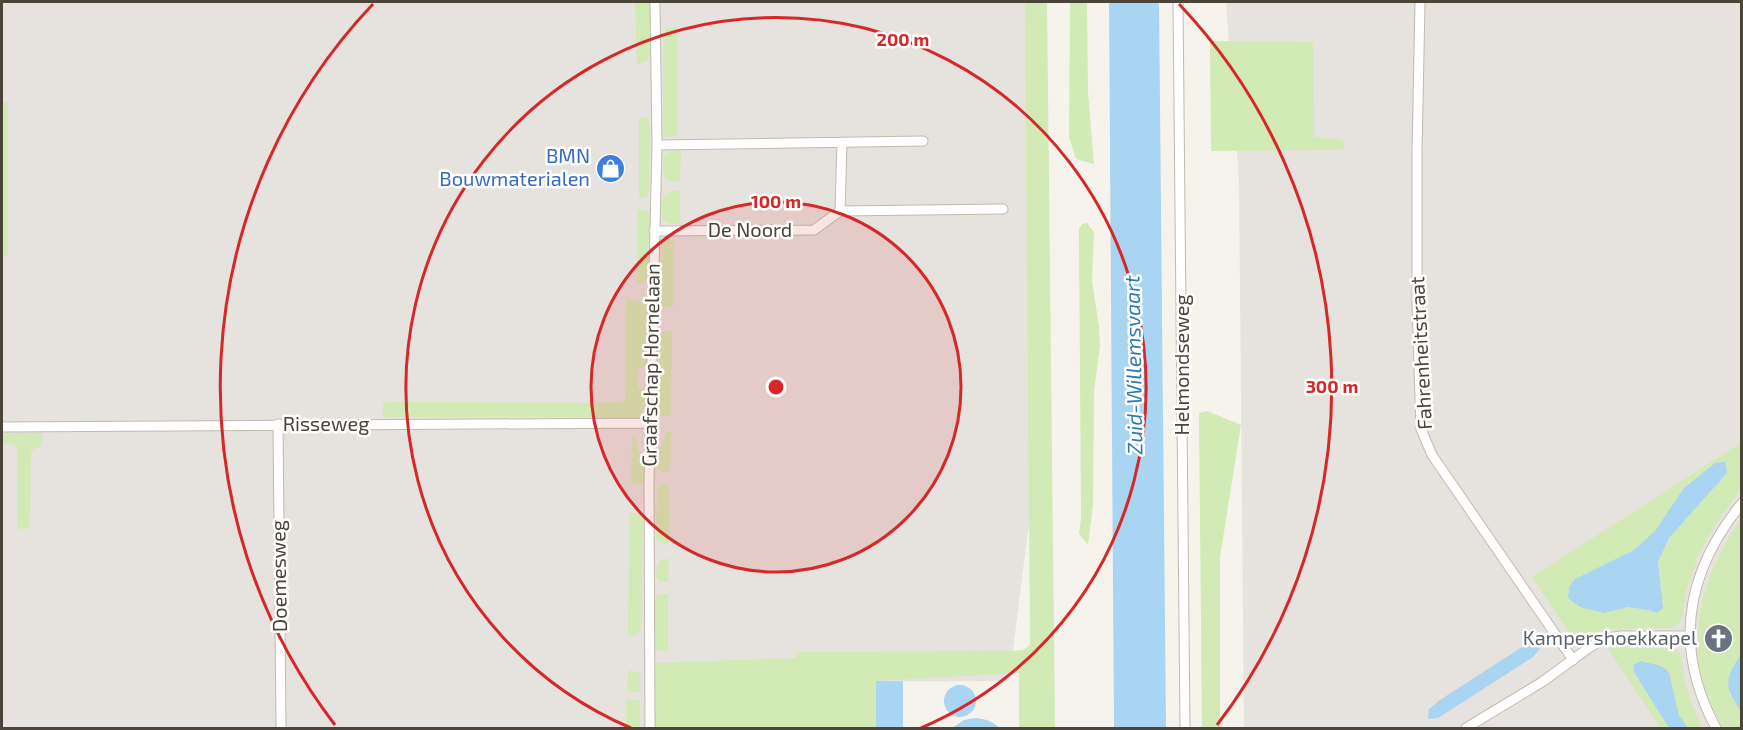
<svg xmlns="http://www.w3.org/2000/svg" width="1743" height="730" font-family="'Exo 2',sans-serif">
<rect width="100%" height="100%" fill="#f6f3ec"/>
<path fill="#e6e2dd" d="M2,2H1037L1043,413L1009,681L697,682L695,728H2Z
M1226,2H1741V728H1244L1239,180Z"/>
<path fill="#d2eab5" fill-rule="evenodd" d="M635,2H649L651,53L647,60L637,65Z
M1025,2H1047L1055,728H1019V673L876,681V728H654V668L658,663L796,658L797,652L1011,651L1023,650L1030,645Z
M1070,2H1087L1088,92L1094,164L1076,159L1069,137Z
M677,27L678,136L666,137L663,133V35L668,28Z
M1210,41L1313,42L1314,137L1343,140L1344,150L1211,151Z
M2,102H8V256H2Z
M639,117H647L650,127L649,191L646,198H639Z
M681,150L680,181H669L663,173C663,156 662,151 681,150Z
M670,191H680V224C659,225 662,217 662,199Z
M638,210H646L649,215L648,277L644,283H637Z
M1087,223L1094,232L1092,281L1099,327L1100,346L1094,391L1093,505L1088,545L1079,534L1081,518L1079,229L1082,224Z
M670,239H674L673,307H663L660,305L661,245L664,241Z
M626,299L644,302L647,308L646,365L638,370V387L646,390L645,408L639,417H383V402L595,403L625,402Z
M664,331H672L671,415L660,416L658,414L660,337Z
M1207,411L1241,425L1220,557V728H1202L1199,413Z
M667,432H671L670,472H662L658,469L657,458Z
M2,433H42V445L31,451L30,527L27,529H19L17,525V447L11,444H2Z
M632,435H636L637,447L643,461V483L631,484Z
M1741,443V488L1717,523L1700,552L1686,591L1682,620L1673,628L1608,629L1582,641L1569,633L1532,577ZM1727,473L1669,538L1658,562L1663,608L1657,613L1648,610L1628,607L1604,613L1568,598L1569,587L1575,579L1634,550L1655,531L1683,488Z
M661,484H669V545L658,541L656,536L657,489Z
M630,513H643L641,631L635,636H628Z
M1741,519V654L1734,666L1729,693L1741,711V728H1723C1715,712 1706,695 1702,677C1688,620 1709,565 1741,519Z
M661,559H669L668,582H660L656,576L657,565Z
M659,594H668V650L659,651L654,646V599Z
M1652,643H1669L1681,655L1684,680L1690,699L1702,728H1688C1684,723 1680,718 1678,712C1671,694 1675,669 1652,664C1644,662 1640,661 1633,665L1634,672L1669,728H1661L1607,647Z
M628,670L640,673V692L627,691Z
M626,699L640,700V728H626Z"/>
<path fill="#a9d4f2" d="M1109,2H1159L1166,728H1114Z
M1725,462L1727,473L1669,538L1658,562L1663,608L1657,613L1648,610L1628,607L1604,613L1580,607L1568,598L1569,587L1575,579L1634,550L1655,531L1683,489L1715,463Z
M1538,639L1542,643L1539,650L1533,657L1438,718L1428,719L1429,709L1440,700L1533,640Z
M1741,654V711C1724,686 1724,680 1741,654Z
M1641,661C1650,664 1663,664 1669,673L1679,715L1688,728H1669L1634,672L1633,665Z
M876,681H903V728H876Z
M944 701a16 16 0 1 1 32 0a16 16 0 1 1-32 0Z
M975,718C985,719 993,721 999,728H952L964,720Z"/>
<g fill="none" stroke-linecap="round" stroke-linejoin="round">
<defs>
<path id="minor" d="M1178,2L1185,728
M1420,2L1417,153V303L1421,429L1432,455L1573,660
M657,145L923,141
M840,211L842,142
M654,231L814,230L840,211L1003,209
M278,424L281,728
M2,427L650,423
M650,728L649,482L657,145L655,2
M1466,728L1542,682L1590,647L1604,639L1620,636H1689
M1716,728C1673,648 1685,573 1742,503"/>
</defs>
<use href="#minor" stroke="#c2bbae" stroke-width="11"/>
<use href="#minor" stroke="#fff" stroke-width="9"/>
</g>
<circle cx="776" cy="387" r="185" fill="#d62828" fill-opacity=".12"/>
<g fill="none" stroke="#d62828" stroke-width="3">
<circle cx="776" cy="387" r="185"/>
<path d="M631 728A370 370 0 1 1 921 728"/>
<path d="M335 725A556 556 0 0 1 373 4M1179 4A556 556 0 0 1 1217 725"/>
</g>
<defs>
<symbol id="shop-disc" viewBox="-11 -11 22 22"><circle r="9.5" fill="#3f7fe0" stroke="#fff"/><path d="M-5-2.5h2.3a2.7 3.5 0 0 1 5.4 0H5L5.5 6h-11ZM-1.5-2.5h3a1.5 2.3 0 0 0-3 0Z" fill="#fff"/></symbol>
<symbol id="church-disc" viewBox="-11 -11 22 22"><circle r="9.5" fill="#6b7280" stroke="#fff"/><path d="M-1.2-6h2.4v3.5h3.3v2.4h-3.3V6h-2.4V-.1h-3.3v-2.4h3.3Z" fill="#fff"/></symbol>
</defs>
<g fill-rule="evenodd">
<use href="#shop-disc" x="594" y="152" width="33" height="33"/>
<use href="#church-disc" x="1702" y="622" width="33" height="33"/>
</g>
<g text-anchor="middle" stroke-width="5" stroke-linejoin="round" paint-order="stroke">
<g font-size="20" fill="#366cbe" stroke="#fff" text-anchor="end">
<text x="590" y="163">BMN<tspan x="590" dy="23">Bouwmaterialen</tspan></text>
</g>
<g font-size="20" fill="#4b4439" stroke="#fff">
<text x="750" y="237">De Noord</text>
<text transform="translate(1421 353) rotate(-93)" y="7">Fahrenheitstraat</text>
<text transform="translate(651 365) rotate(-89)" y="7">Graafschap Hornelaan</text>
<text transform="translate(1182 365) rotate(-90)" y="7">Helmondseweg</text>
<text x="326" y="431">Risseweg</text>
<text transform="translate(279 576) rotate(-91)" y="7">Doemesweg</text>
</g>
<g font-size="20" fill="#5b616d" stroke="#fff" text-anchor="end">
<text x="1697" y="645">Kampershoekkapel</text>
</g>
<g font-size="21" font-style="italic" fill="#2e7ab2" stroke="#fff">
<text transform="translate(1134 365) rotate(-91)" y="7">Zuid-Willemsvaart</text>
</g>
</g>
<circle cx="776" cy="387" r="9" fill="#d62828" stroke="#fff" stroke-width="3"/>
<g font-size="18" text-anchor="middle" font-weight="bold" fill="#d62828" stroke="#fff" stroke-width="5" stroke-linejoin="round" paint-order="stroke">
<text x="903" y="46">200 m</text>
<text x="776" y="208">100 m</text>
<text x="1332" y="393">300 m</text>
</g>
<rect width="1743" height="730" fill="none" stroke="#4b4439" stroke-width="6"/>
</svg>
